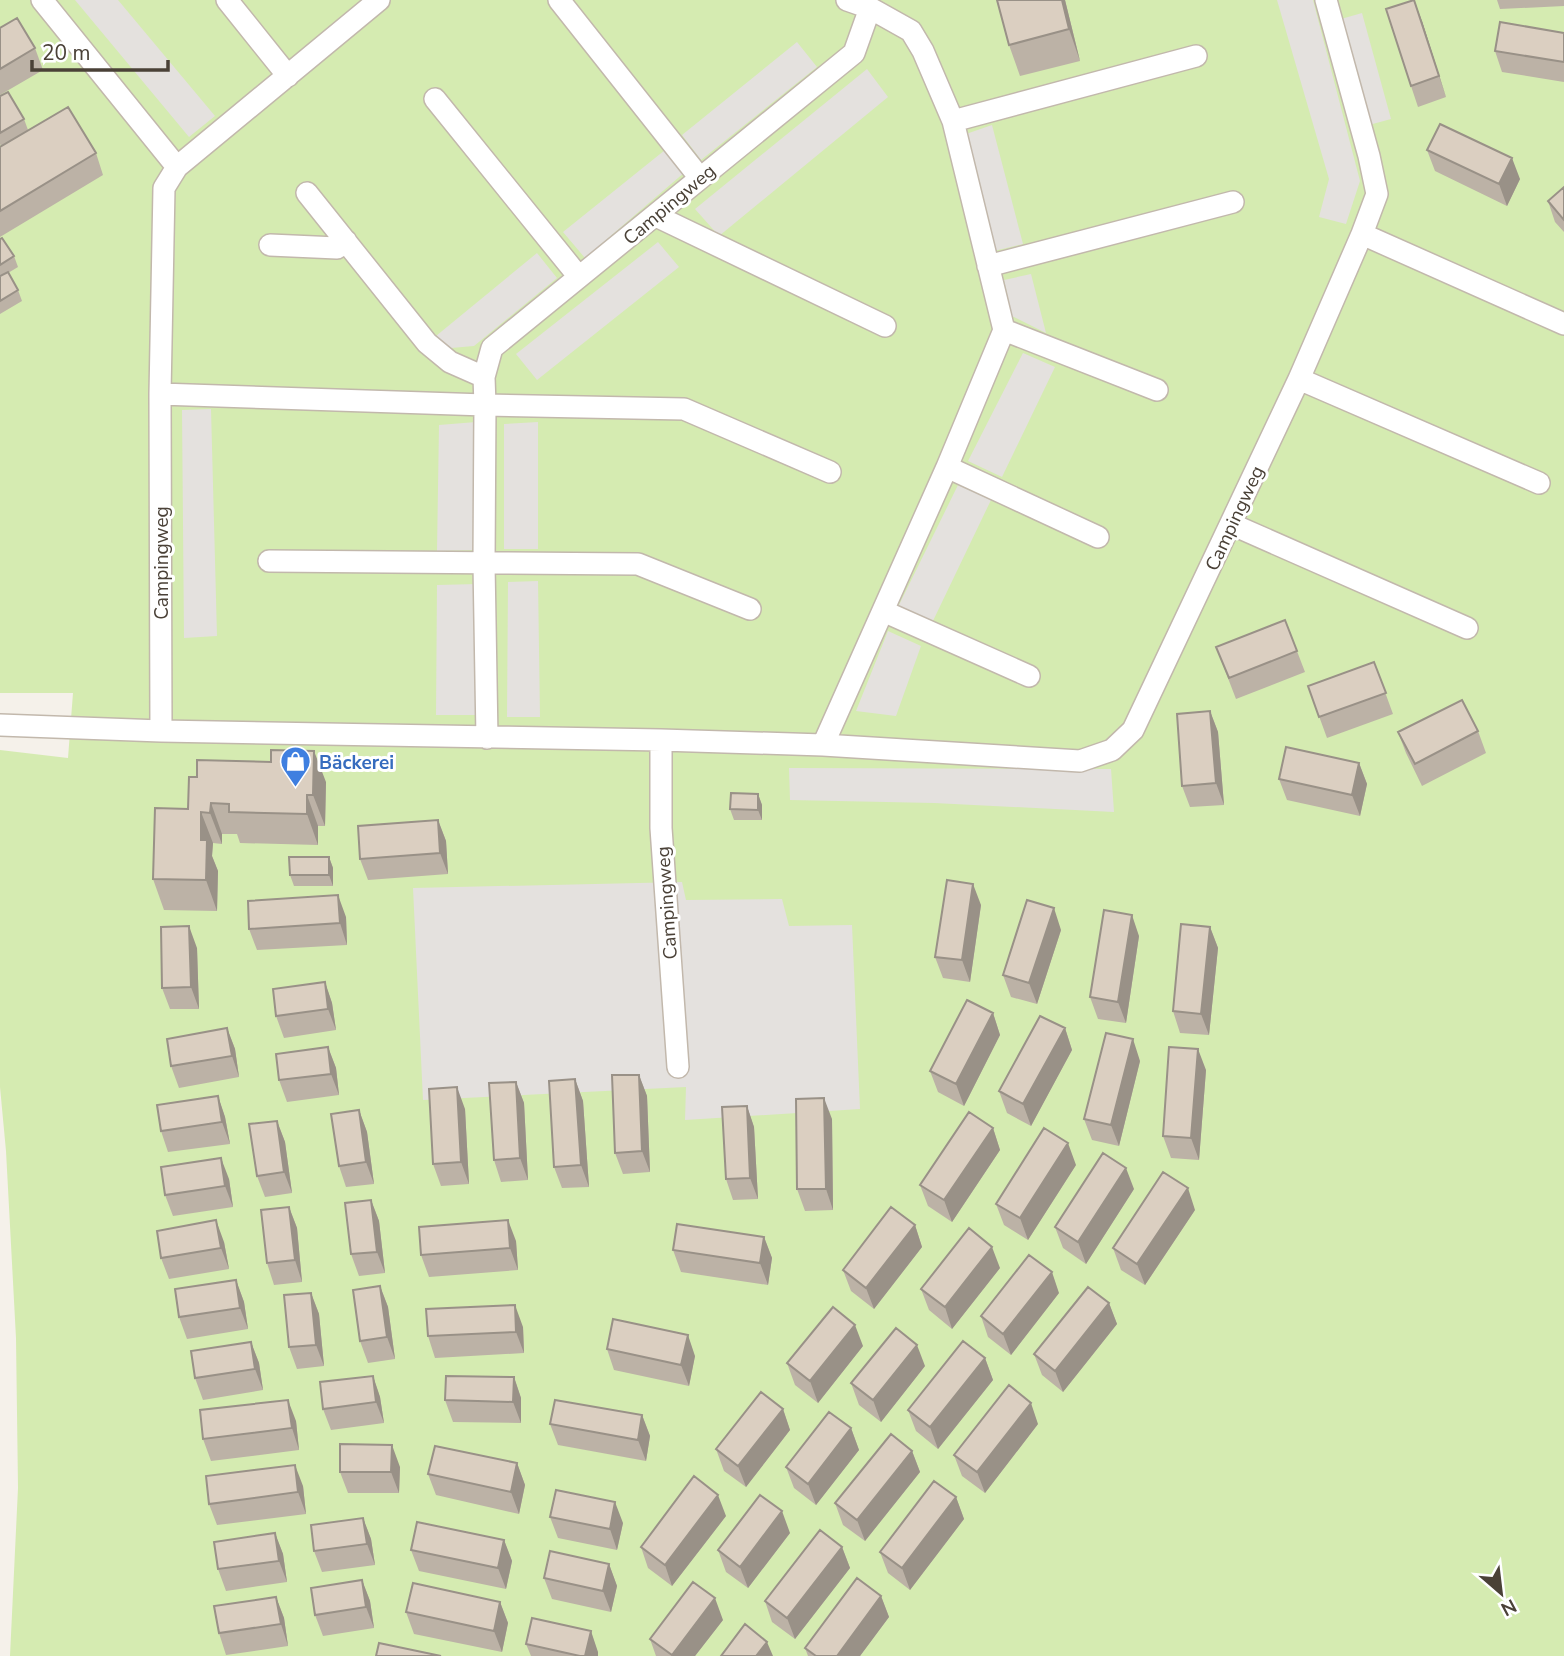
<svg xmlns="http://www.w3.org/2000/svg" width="1564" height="1656" font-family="'Nunito Sans',sans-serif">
<rect width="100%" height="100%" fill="#f5f1ea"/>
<path fill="#d5ebb1" d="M0,0H1564V1656H10L18,1488L16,1338L6,1151L0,1087V750L68,758L73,693H0Z"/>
<path fill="#e4e1de" d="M75,0H118L215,116L189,137Z
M1277,0H1313L1360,181L1346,224L1319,217L1329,179Z
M1362,13L1391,119L1369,125L1341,19Z
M797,42L817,67L701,160L682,135Z
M867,69L888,97L719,236L695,209Z
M992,125L1023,244L994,251L966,134Z
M665,150L685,172L585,258L563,232Z
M658,242L679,267L537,380L516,354Z
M537,253L557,278L474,346L451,348L436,336Z
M1031,274L1046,333L1012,316L1004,280Z
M1023,353L1055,367L1002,477L968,461Z
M211,409L217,636L184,638L182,410Z
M476,422L475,550L437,551L439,425Z
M538,422V549H504V424Z
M958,485L991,500L931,625L898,607Z
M538,581L540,717H507L508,582Z
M478,584L475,715H436L437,585Z
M888,631L921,646L896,716L856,711Z
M789,768L1111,769L1114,812L934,803L790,800Z
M682,882L686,900L782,899L789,926L852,925L860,1109L685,1120L686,1087L423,1100L413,888Z"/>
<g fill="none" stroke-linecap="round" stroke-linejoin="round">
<defs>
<path id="service" d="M42,0L177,167
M227,0L288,76
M559,0L700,178
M435,99L579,277
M953,121L1196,56
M307,193L427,343L450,362L484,377
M656,216L885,326
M1362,234L1564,324
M270,245L337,248L346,241
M988,266L1233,202
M1004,330L1157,390
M1299,379L1539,483
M160,394L485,405L684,409L830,472
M947,467L1098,537
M1231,524L1467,628
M269,561L638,564L750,609
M883,611L1029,676
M0,725L161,731L661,740L823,745L1080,761L1112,750L1133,730L1299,379L1362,234L1377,194L1369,156L1326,0
M161,731L160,394L164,188L177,167L379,0
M487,738L484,564L485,405L484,377L492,348L854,53L870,8
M661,740V828L678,1067
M823,745L947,467L1004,330L953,121L923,51L911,31L870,8L847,0"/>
</defs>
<use href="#service" stroke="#c2b8ac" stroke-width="24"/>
<use href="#service" stroke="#fff" stroke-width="21"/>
</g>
<path fill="#bcb2a6" d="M1065,0L1080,61L1020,76L1009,45Z
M1497,0H1564V6L1500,9Z
M1422,21L1446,97L1418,107L1411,86Z
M0,28L35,48L43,70L0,95Z
M1564,33V82L1502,72L1495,51Z
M0,96L24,119L28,130L1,146L0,144Z
M0,147L96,153L103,175L0,237Z
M1427,150L1520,179L1507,206L1435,171Z
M1564,187V232L1555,222L1548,201Z
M0,239L14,256L18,267L8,273L18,290L22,301L0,314Z
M1285,620L1305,672L1236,699L1216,647Z
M1374,662L1393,714L1327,738L1308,686Z
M1210,711L1218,732L1224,805L1190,807L1182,786Z
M1478,731L1486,753L1422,786L1406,753L1398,732Z
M1359,763L1367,784L1360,816L1287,800L1279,779Z
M189,777L326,782L325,826H318V845L240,843L237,834H222V844L213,843L212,856L218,871L217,911L164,910L153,879L188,809Z
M758,794L762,805V820H734L730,809Z
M438,820L446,841L448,874L368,880L360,859Z
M329,857L333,868V886H294L290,875Z
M981,905L970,982L943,978L935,957Z
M346,917L347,945L257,950L249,929Z
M1210,927L1218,948L1209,1035L1180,1033L1173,1011Z
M1061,930L1037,1004L1011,997L1003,975Z
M1139,936L1126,1023L1098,1019L1090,997Z
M197,948L199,1009H170L162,988Z
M325,982L332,1003L336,1030L284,1038L276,1016Z
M993,1013L1000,1035L964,1106L938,1092L930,1071Z
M227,1028L235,1049L239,1077L179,1088L171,1066Z
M1065,1028L1072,1050L1031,1126L1007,1113L999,1091Z
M328,1047L336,1068L339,1095L287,1102L279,1080Z
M1140,1061L1119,1146L1092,1140L1084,1119Z
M1206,1070L1199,1160L1171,1158L1163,1136Z
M639,1075L647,1096L650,1172L623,1174L615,1153Z
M575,1079L583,1101L589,1187L562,1188L554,1167Z
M516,1082L524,1103L528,1180L501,1182L494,1160Z
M218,1096L225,1117L230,1144L168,1152L161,1131Z
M747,1106L754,1127L758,1199L733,1200L726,1179Z
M465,1109L469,1184L441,1186L433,1164Z
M359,1110L367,1132L374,1184L346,1187L339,1166Z
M832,1119L833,1210L805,1211L797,1189Z
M277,1121L285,1142L292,1193L265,1197L257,1176Z
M993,1128L1000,1150L952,1222L928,1206L920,1185Z
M1076,1165L1028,1240L1004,1225L996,1204Z
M229,1179L233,1207L173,1216L165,1195Z
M1134,1189L1086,1264L1063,1248L1055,1227Z
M371,1200L379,1221L385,1273L359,1276L351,1254Z
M289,1207L297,1228L302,1282L274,1285L267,1263Z
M1195,1210L1145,1285L1121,1270L1113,1248Z
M915,1225L922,1247L874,1309L851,1291L843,1270Z
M764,1237L772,1258L768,1285L681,1272L673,1250Z
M516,1241L518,1270L429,1277L421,1255Z
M224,1242L229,1269L169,1279L161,1258Z
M1000,1268L952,1329L929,1310L921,1289Z
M236,1280L244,1302L248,1329L187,1339L179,1317Z
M380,1286L388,1307L395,1359L368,1363L360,1341Z
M311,1293L319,1314L324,1366L297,1369L289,1347Z
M1059,1293L1011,1355L988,1337L981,1316Z
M1109,1303L1117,1324L1063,1392L1042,1375L1034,1354Z
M523,1327L524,1353L435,1358L428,1336Z
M251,1342L259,1363L263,1390L203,1400L195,1378Z
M863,1346L818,1403L795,1385L787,1363Z
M607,1349L695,1356L689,1386L614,1370Z
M985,1358L993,1380L938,1449L916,1431L908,1410Z
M925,1366L881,1422L859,1405L851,1383Z
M373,1376L380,1397L384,1423L331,1430L323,1409Z
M514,1377L521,1398V1423L453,1422L445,1400Z
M783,1409L790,1430L746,1487L724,1471L716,1449Z
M642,1415L650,1436L646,1461L558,1445L550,1424Z
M296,1421L299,1450L211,1461L203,1439Z
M1038,1424L985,1493L962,1476L954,1455Z
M851,1428L859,1450L816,1505L794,1488L786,1467Z
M912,1451L920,1472L865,1541L843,1525L835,1503Z
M517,1463L525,1485L519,1514L436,1495L428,1474Z
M400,1467L399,1493H348L340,1472Z
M303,1486L306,1514L217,1525L209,1504Z
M956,1497L964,1519L910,1590L888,1573L880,1552Z
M726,1516L672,1586L648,1568L641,1547Z
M550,1517L623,1523L617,1550L558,1538Z
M363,1518L371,1539L375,1565L322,1572L314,1551Z
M275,1533L283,1554L287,1582L226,1591L218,1569Z
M790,1533L748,1588L726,1572L718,1550Z
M504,1540L512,1561L506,1589L419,1571L411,1550Z
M842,1547L850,1568L795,1639L772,1622L765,1601Z
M609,1564L617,1586L611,1612L552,1599L544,1578Z
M362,1580L370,1601L374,1628L323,1636L315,1615Z
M881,1596L889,1617L860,1656H808L805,1648Z
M276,1597L284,1618L288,1646L226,1655L219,1633Z
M500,1602L508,1623L502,1652L414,1634L406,1612Z
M723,1620L695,1656H656L650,1639Z
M526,1644L598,1652V1656H531Z"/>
<path fill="#999187" d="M1062,0H1065L1080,61L1069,29Z
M1414,0L1422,21L1446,97L1439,76Z
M1512,158L1520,179L1507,206L1499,184Z
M1210,711L1218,732L1224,805L1216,783Z
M314,751L326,782L325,826L313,795Z
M1359,763L1367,784L1360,816L1352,795Z
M758,794L762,805V820L758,810Z
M307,795L318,826V845L307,814Z
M211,803L222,834V844L210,813Z
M201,812L213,843L212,856L218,871L217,911L206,880L201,840Z
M438,820L446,841L448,874L440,853Z
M329,857L333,868V886L329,875Z
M973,884L981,905L970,982L962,960Z
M338,895L346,917L347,945L340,923Z
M1054,908L1061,930L1037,1004L1029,983Z
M1132,915L1139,936L1126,1023L1118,1002Z
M189,926L197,948L199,1009L191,987Z
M1210,927L1218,948L1209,1035L1201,1014Z
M325,982L332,1003L336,1030L328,1009Z
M993,1013L1000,1035L964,1106L956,1084Z
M227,1028L235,1049L239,1077L232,1056Z
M1065,1028L1072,1050L1031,1126L1023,1104Z
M1133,1039L1140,1061L1119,1146L1111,1125Z
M328,1047L336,1068L339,1095L331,1074Z
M1198,1049L1206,1070L1199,1160L1191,1138Z
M639,1075L647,1096L650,1172L642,1151Z
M575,1079L583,1101L589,1187L581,1165Z
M516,1082L524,1103L528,1180L520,1158Z
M457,1087L465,1109L469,1184L461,1162Z
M218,1096L225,1117L230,1144L222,1122Z
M824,1098L832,1119L833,1210L826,1189Z
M747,1106L754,1127L758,1199L750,1178Z
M359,1110L367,1132L374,1184L366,1162Z
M277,1121L285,1142L292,1193L284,1172Z
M993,1128L1000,1150L952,1222L944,1200Z
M1068,1143L1076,1165L1028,1240L1020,1218Z
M221,1158L229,1179L233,1207L225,1186Z
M1126,1168L1134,1189L1086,1264L1078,1242Z
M1188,1188L1195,1210L1145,1285L1137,1264Z
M371,1200L379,1221L385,1273L377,1252Z
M289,1207L297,1228L302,1282L295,1260Z
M216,1220L224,1242L229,1269L221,1248Z
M508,1220L516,1241L518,1270L510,1248Z
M915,1225L922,1247L874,1309L866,1288Z
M764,1237L772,1258L768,1285L760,1263Z
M992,1247L1000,1268L952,1329L945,1307Z
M1052,1272L1059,1293L1011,1355L1003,1334Z
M236,1280L244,1302L248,1329L240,1308Z
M380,1286L388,1307L395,1359L387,1337Z
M311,1293L319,1314L324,1366L316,1345Z
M1109,1303L1117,1324L1063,1392L1055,1371Z
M515,1305L523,1327L524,1353L516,1332Z
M855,1325L863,1346L818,1403L810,1381Z
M688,1335L695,1356L689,1386L681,1365Z
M251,1342L259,1363L263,1390L255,1369Z
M917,1345L925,1366L881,1422L873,1400Z
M985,1358L993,1380L938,1449L930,1427Z
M373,1376L380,1397L384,1423L376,1402Z
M514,1377L521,1398V1423L513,1402Z
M288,1400L296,1421L299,1450L292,1428Z
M1031,1403L1038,1424L985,1493L977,1472Z
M783,1409L790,1430L746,1487L738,1466Z
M642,1415L650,1436L646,1461L638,1440Z
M851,1428L859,1450L816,1505L808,1484Z
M392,1445L400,1467L399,1493L391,1472Z
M912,1451L920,1472L865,1541L857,1520Z
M517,1463L525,1485L519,1514L511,1492Z
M295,1465L303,1486L306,1514L298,1492Z
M718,1495L726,1516L672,1586L665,1565Z
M956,1497L964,1519L910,1590L902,1568Z
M615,1502L623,1523L617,1550L610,1529Z
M782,1511L790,1533L748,1588L740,1567Z
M363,1518L371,1539L375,1565L367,1544Z
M275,1533L283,1554L287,1582L279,1561Z
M504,1540L512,1561L506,1589L498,1568Z
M842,1547L850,1568L795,1639L787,1618Z
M609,1564L617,1586L611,1612L603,1591Z
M362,1580L370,1601L374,1628L366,1607Z
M881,1596L889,1617L860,1656H837Z
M276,1597L284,1618L288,1646L281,1624Z
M715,1598L723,1620L695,1656H672Z
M500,1602L508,1623L502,1652L494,1631Z
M591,1631L598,1652V1656H585Z
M767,1642L773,1656H756Z"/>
<path fill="#dbcfc1" stroke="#999187" stroke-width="2" d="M997,0H1062L1069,29L1009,45Z
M1414,0L1439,76L1411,86L1386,9Z
M17,18L35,48L0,69V28Z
M1500,22L1564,33V62L1495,51Z
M8,92L24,119L0,133V96Z
M68,107L96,153L0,211V147Z
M1440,124L1512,158L1499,184L1427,150Z
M1564,187V220L1548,201Z
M2,238L14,256L0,265V239Z
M8,272L18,290L0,301V276Z
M1285,620L1297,651L1229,678L1216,647Z
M1374,662L1386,693L1319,717L1308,686Z
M1462,700L1478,731L1415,764L1398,732Z
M1210,711L1216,783L1182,786L1177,714Z
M1286,747L1359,763L1352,795L1279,779Z
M271,750L314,751L313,795H307V814L229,812V804L211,803L210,813L201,812V840H207L206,880L153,879L155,808L188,809L189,777H197V760L271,762Z
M731,793L758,794V810L730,809Z
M438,820L440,853L360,859L358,826Z
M289,857H329V875H290Z
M947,880L973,884L962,960L935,957Z
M338,895L340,923L249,929L248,901Z
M1027,900L1054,908L1029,983L1003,975Z
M1104,910L1132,915L1118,1002L1090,997Z
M1181,924L1210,927L1201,1014L1173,1011Z
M189,926L191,987L162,988L161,927Z
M325,982L328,1009L276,1016L273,989Z
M967,1000L993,1013L956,1084L930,1071Z
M1040,1016L1065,1028L1023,1104L999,1091Z
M227,1028L232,1056L171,1066L167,1039Z
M1106,1033L1133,1039L1111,1125L1084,1119Z
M328,1047L331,1074L279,1080L276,1054Z
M1169,1047L1198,1049L1191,1138L1163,1136Z
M612,1075H639L642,1151L615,1153Z
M575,1079L581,1165L554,1167L549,1081Z
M516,1082L520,1158L494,1160L489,1083Z
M457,1087L461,1162L433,1164L429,1089Z
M218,1096L222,1122L161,1131L157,1105Z
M824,1098L826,1189H797L796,1099Z
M747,1106L750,1178L726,1179L722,1107Z
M359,1110L366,1162L339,1166L331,1114Z
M969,1112L993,1128L944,1200L920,1185Z
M277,1121L284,1172L257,1176L249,1124Z
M1044,1128L1068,1143L1020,1218L996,1204Z
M1103,1153L1126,1168L1078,1242L1055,1227Z
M221,1158L225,1186L165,1195L161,1167Z
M1163,1172L1188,1188L1137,1264L1113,1248Z
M371,1200L377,1252L351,1254L345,1203Z
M289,1207L295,1260L267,1263L261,1210Z
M891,1207L915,1225L866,1288L843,1270Z
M216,1220L221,1248L161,1258L157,1231Z
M508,1220L510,1248L421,1255L419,1227Z
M677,1224L764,1237L760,1263L673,1250Z
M969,1228L992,1247L945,1307L921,1289Z
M1029,1255L1052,1272L1003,1334L981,1316Z
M236,1280L240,1308L179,1317L175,1289Z
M380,1286L387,1337L360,1341L353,1290Z
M1088,1287L1109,1303L1055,1371L1034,1354Z
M311,1293L316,1345L289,1347L284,1295Z
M515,1305L516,1332L428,1336L426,1309Z
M833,1307L855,1325L810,1381L787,1363Z
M613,1319L688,1335L681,1365L607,1349Z
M896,1328L917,1345L873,1400L851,1383Z
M963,1341L985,1358L930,1427L908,1410Z
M251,1342L255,1369L195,1378L191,1351Z
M373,1376L376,1402L323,1409L320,1382Z
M446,1376L514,1377L513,1402L445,1400Z
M1009,1385L1031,1403L977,1472L954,1455Z
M761,1392L783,1409L738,1466L716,1449Z
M288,1400L292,1428L203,1439L200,1410Z
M555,1400L642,1415L638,1440L550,1424Z
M829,1412L851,1428L808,1484L786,1467Z
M891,1434L912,1451L857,1520L835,1503Z
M340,1444L392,1445L391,1472H340Z
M435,1446L517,1463L511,1492L428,1474Z
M295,1465L298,1492L209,1504L206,1476Z
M694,1476L718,1495L665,1565L641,1547Z
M934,1481L956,1497L902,1568L880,1552Z
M556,1490L615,1502L610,1529L550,1517Z
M760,1495L782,1511L740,1567L718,1550Z
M363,1518L367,1544L314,1551L311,1525Z
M417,1522L504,1540L498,1568L411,1550Z
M820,1530L842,1547L787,1618L765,1601Z
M275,1533L279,1561L218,1569L214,1542Z
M550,1551L609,1564L603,1591L544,1578Z
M857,1578L881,1596L837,1656H816L805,1648Z
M362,1580L366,1607L315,1615L311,1588Z
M693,1582L715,1598L672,1655L650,1639Z
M413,1583L500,1602L494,1631L406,1612Z
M276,1597L281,1624L219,1633L214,1606Z
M532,1618L591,1631L585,1656H580L526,1644Z
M745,1624L767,1642L756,1656H721Z
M379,1643L441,1656H376Z"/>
<defs>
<symbol id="shop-pin" viewBox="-11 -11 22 30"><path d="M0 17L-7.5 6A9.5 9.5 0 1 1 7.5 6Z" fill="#3f7fe0" stroke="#fff"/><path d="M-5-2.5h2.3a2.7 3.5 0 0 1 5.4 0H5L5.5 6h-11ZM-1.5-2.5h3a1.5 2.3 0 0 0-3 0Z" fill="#fff"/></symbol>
</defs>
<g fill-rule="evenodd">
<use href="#shop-pin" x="278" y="744" width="35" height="47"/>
</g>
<g text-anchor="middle" stroke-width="6" stroke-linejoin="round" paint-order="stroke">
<g font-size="19" fill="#4a4137" stroke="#fff">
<text transform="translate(669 204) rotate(-40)" y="7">Campingweg</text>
<text transform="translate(1234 518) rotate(-65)" y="7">Campingweg</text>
<text transform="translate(161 563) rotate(-90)" y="7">Campingweg</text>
<text transform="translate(666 903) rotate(-94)" y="7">Campingweg</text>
</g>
<g font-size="19" font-weight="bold" fill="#366cbe" stroke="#fff" text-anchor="start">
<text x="319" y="769">Bäckerei</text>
</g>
</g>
<g transform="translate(1501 1593) rotate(152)" stroke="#ffffff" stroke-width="5" paint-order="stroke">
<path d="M0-5L12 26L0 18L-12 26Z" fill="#4a4137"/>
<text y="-10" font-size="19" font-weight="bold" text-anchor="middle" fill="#4a4137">N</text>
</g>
<path d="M32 60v10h136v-10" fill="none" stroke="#4a4137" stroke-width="3.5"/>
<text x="42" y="60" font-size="21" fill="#4a4137" stroke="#ffffff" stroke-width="5" paint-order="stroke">20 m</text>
</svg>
